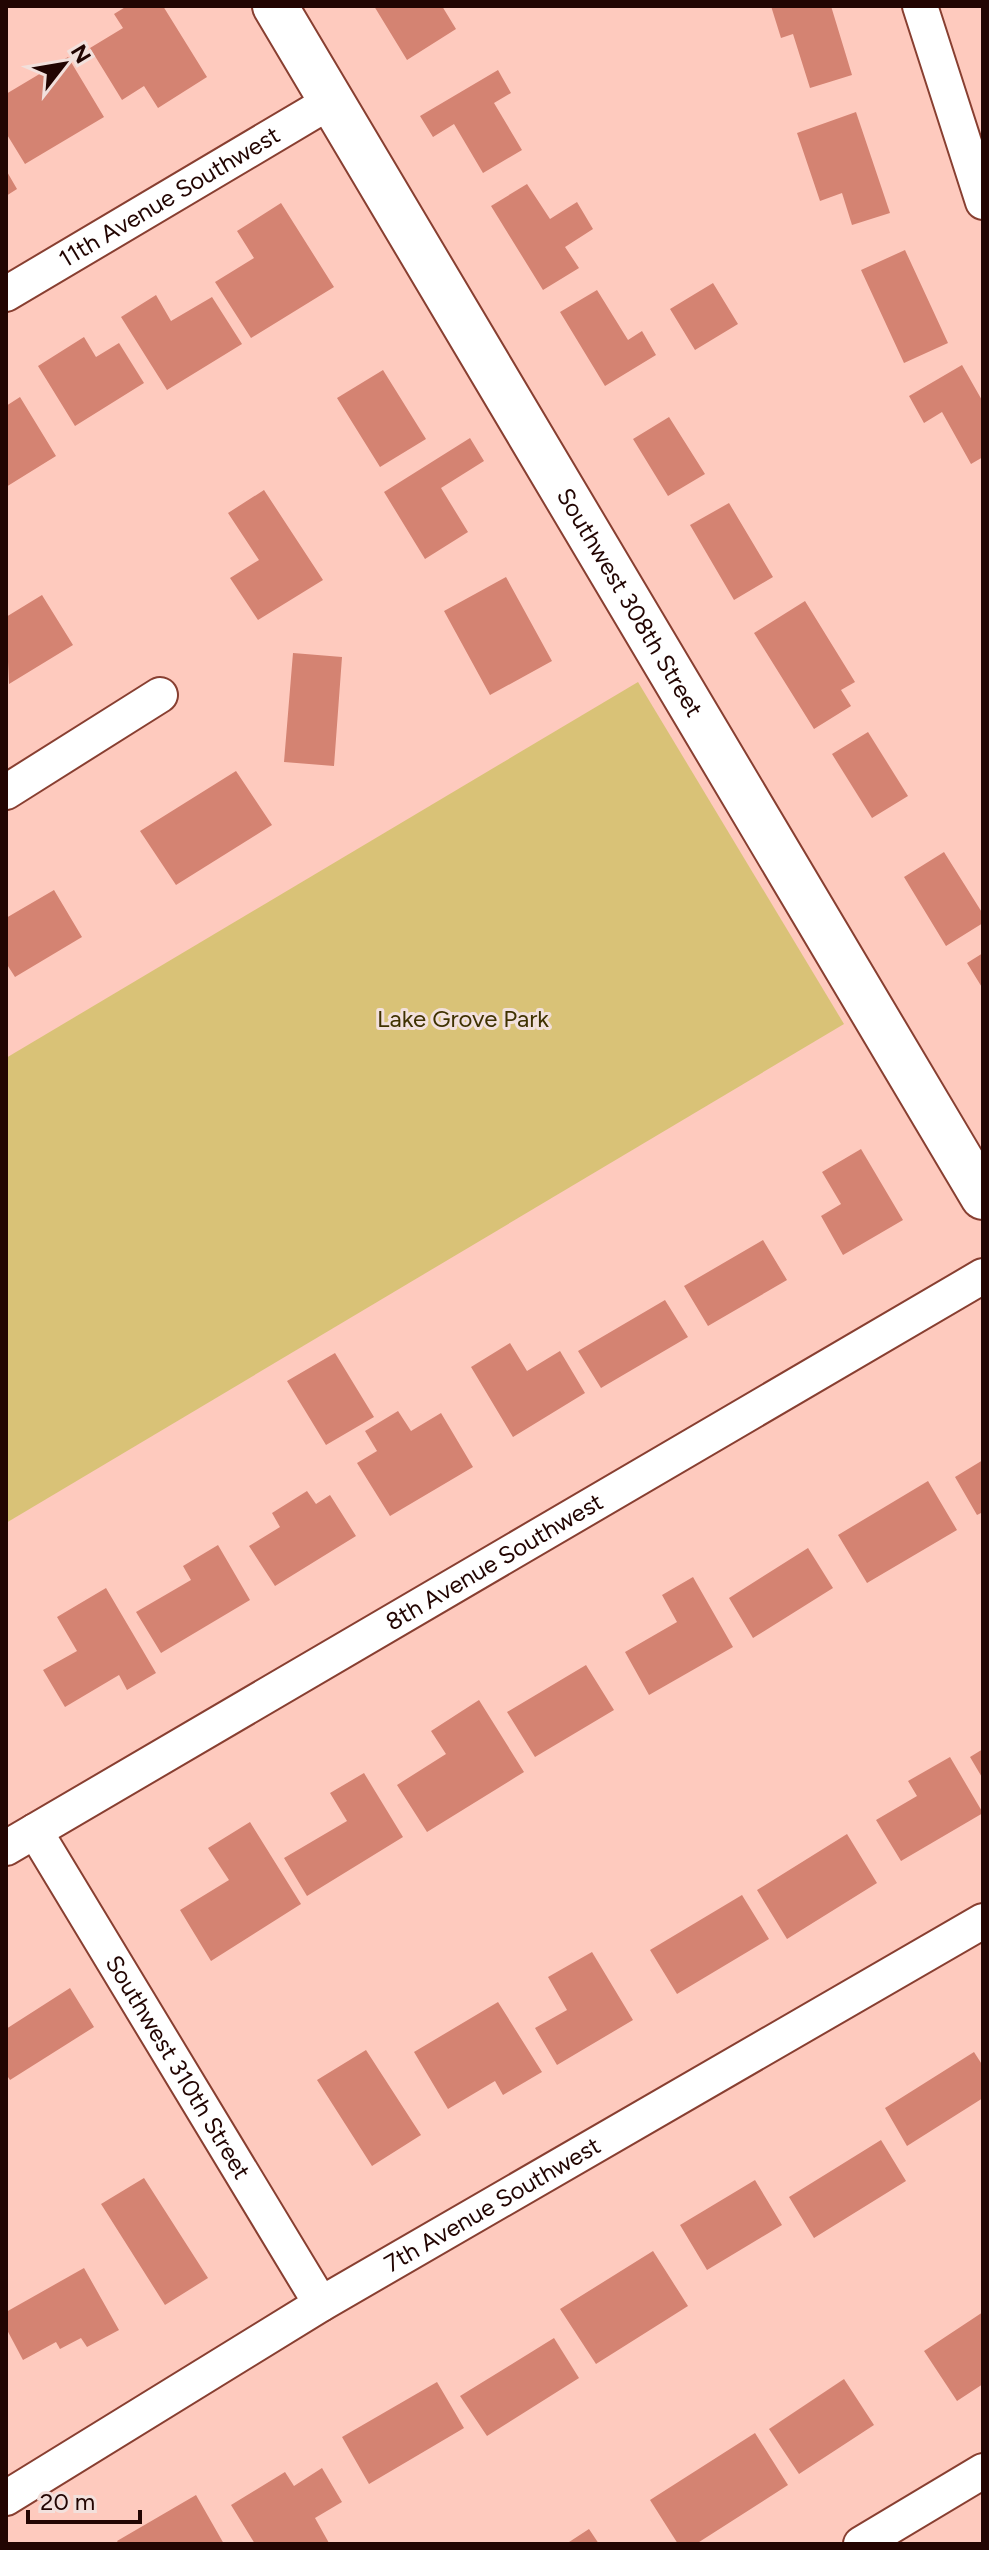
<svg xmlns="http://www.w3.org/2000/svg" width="989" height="2550" font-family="Figtree,sans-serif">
<rect width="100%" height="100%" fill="#fecabe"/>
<path fill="#d9c277" d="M638,682L844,1024L6,1523V1058Z"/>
<path fill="#d48372" d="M127,6H163L207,77L158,108L144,86L122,100L90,48L123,28L114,14Z
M374,6H442L456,29L407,60Z
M771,6H831L852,75L810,88L793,34L781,38Z
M68,57L104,117L25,164L6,133V94Z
M498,70L511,93L494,103L522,150L483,173L454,124L433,137L420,116Z
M856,112L890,213L852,225L842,193L820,201L797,133Z
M6,170L17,189L6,196Z
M527,184L550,219L577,202L593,229L565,247L579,268L543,290L491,206Z
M281,203L334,287L251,338L215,282L254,258L237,231Z
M905,250L948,343L904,363L861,270Z
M713,283L738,324L695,350L670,309Z
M597,290L628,340L642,331L656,355L605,386L560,312Z
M156,295L171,321L212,297L242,344L167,390L121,317Z
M84,337L96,357L119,343L144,383L75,426L38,366Z
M962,365L983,402V457L971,464L942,412L924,423L909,396Z
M383,370L426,439L380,467L337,398Z
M20,397L56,456L6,487V406Z
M669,417L705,474L668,496L633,439Z
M470,438L484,461L441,488L468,532L425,559L384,492Z
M264,490L323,580L258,620L230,578L259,560L228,513Z
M729,503L773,577L734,600L690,525Z
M506,577L552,661L490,695L444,611Z
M42,595L73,645L9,684L6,617Z
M805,601L855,682L841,690L851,706L814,729L754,633Z
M293,653L342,657L334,766L284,762Z
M868,732L908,796L872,818L832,754Z
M236,771L272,825L176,885L140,831Z
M944,852L983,914V923L946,946L904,877Z
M54,890L82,937L15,977L6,963V918Z
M983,953V989L967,963Z
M861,1149L903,1220L843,1255L821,1216L841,1204L822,1172Z
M763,1240L787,1280L708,1326L684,1286Z
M665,1300L688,1337L601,1388L578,1351Z
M510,1343L527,1371L560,1351L585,1393L513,1437L471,1367Z
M335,1353L374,1417L326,1445L287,1381Z
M398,1411L411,1431L441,1413L473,1467L390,1516L357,1463L377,1451L365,1431Z
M983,1460V1512L977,1515L955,1477Z
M928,1481L957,1530L867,1583L838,1535Z
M307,1491L316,1504L330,1495L356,1536L275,1586L249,1546L280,1527L272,1513Z
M218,1545L250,1600L161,1653L136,1612L191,1580L183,1566Z
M808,1548L833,1588L753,1638L729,1598Z
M693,1577L733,1647L649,1695L625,1652L677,1622L662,1595Z
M106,1588L156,1673L127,1690L119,1675L65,1707L43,1670L77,1651L57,1617Z
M586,1665L614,1710L535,1757L507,1712Z
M479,1700L524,1772L427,1832L397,1785L446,1754L431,1731Z
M983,1749V1779L970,1757Z
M950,1757L983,1813L901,1861L876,1820L917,1796L908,1781Z
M364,1773L403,1837L307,1896L284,1858L347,1821L330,1793Z
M250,1822L301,1904L211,1961L180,1910L229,1880L208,1848Z
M847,1834L877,1883L787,1939L757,1890Z
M742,1895L769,1939L677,1994L650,1950Z
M592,1952L633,2020L557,2065L535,2028L567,2010L548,1977Z
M70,1988L94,2027L10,2080L6,2074V2029Z
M498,2002L542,2072L503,2095L495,2081L448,2109L414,2052Z
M366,2050L421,2135L372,2166L317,2080Z
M974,2052L983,2066V2098L907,2146L885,2108Z
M881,2140L906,2181L814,2238L789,2197Z
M144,2178L208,2278L165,2305L101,2204Z
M755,2180L782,2225L707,2270L680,2225Z
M653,2251L688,2306L596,2364L560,2309Z
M84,2268L119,2330L87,2347L81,2338L60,2349L56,2342L23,2360L6,2328V2312Z
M983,2312V2384L957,2401L924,2351Z
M554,2338L579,2378L487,2436L460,2396Z
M844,2379L874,2425L799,2474L769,2429Z
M437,2382L464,2428L369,2484L342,2437Z
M755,2433L788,2485L696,2544H678L650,2500Z
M322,2468L342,2502L315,2518L329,2543L255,2544L231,2505L285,2472L294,2486Z
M196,2495L224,2544H119L117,2541Z
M589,2529L599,2544H566Z"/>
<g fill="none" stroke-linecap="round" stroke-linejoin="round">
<defs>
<g id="street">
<path d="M920,6L983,202"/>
<path id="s1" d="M6,294L333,100"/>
<path d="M6,792L160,695"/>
<path id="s2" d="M35,1831L321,2304"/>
<path id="s3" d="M6,1848L983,1276"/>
<path id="s4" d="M6,2498L321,2304L983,1921"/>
<path d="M861,2544L983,2471"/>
</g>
<g id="secondary">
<path id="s5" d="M275,6L983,1197"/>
</g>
</defs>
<use href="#street" stroke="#883f31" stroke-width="38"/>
<use href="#secondary" stroke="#883f31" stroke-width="48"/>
<use href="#street" stroke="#fff" stroke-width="34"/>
<use href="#secondary" stroke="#fff" stroke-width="44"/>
</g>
<g text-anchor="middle" stroke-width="6" stroke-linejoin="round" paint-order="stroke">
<g font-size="24" fill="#220502" stroke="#f2e0dc">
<text dy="8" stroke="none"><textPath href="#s1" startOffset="190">11th Avenue Southwest</textPath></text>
<text dy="8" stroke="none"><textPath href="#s5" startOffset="694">Southwest 308th Street</textPath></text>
<text dy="8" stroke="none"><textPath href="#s3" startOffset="566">8th Avenue Southwest</textPath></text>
<text dy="8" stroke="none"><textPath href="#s2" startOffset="276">Southwest 310th Street</textPath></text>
<text dy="8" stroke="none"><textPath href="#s4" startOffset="568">7th Avenue Southwest</textPath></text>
</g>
<g font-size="24" fill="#3f3100" stroke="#f2e0dc">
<text x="463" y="1027">Lake Grove Park</text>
</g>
</g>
<rect width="989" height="2550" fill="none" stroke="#220502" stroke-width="16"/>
<g transform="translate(64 64) rotate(59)" stroke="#f2e0dc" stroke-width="6" paint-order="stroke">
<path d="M0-6L14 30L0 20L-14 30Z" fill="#220502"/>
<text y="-12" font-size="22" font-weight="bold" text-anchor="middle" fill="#220502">N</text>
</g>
<path d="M28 2510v12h112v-12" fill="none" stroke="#220502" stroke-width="4"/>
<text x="40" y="2510" font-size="24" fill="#220502" stroke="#f2e0dc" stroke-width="6" paint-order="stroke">20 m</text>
</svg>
